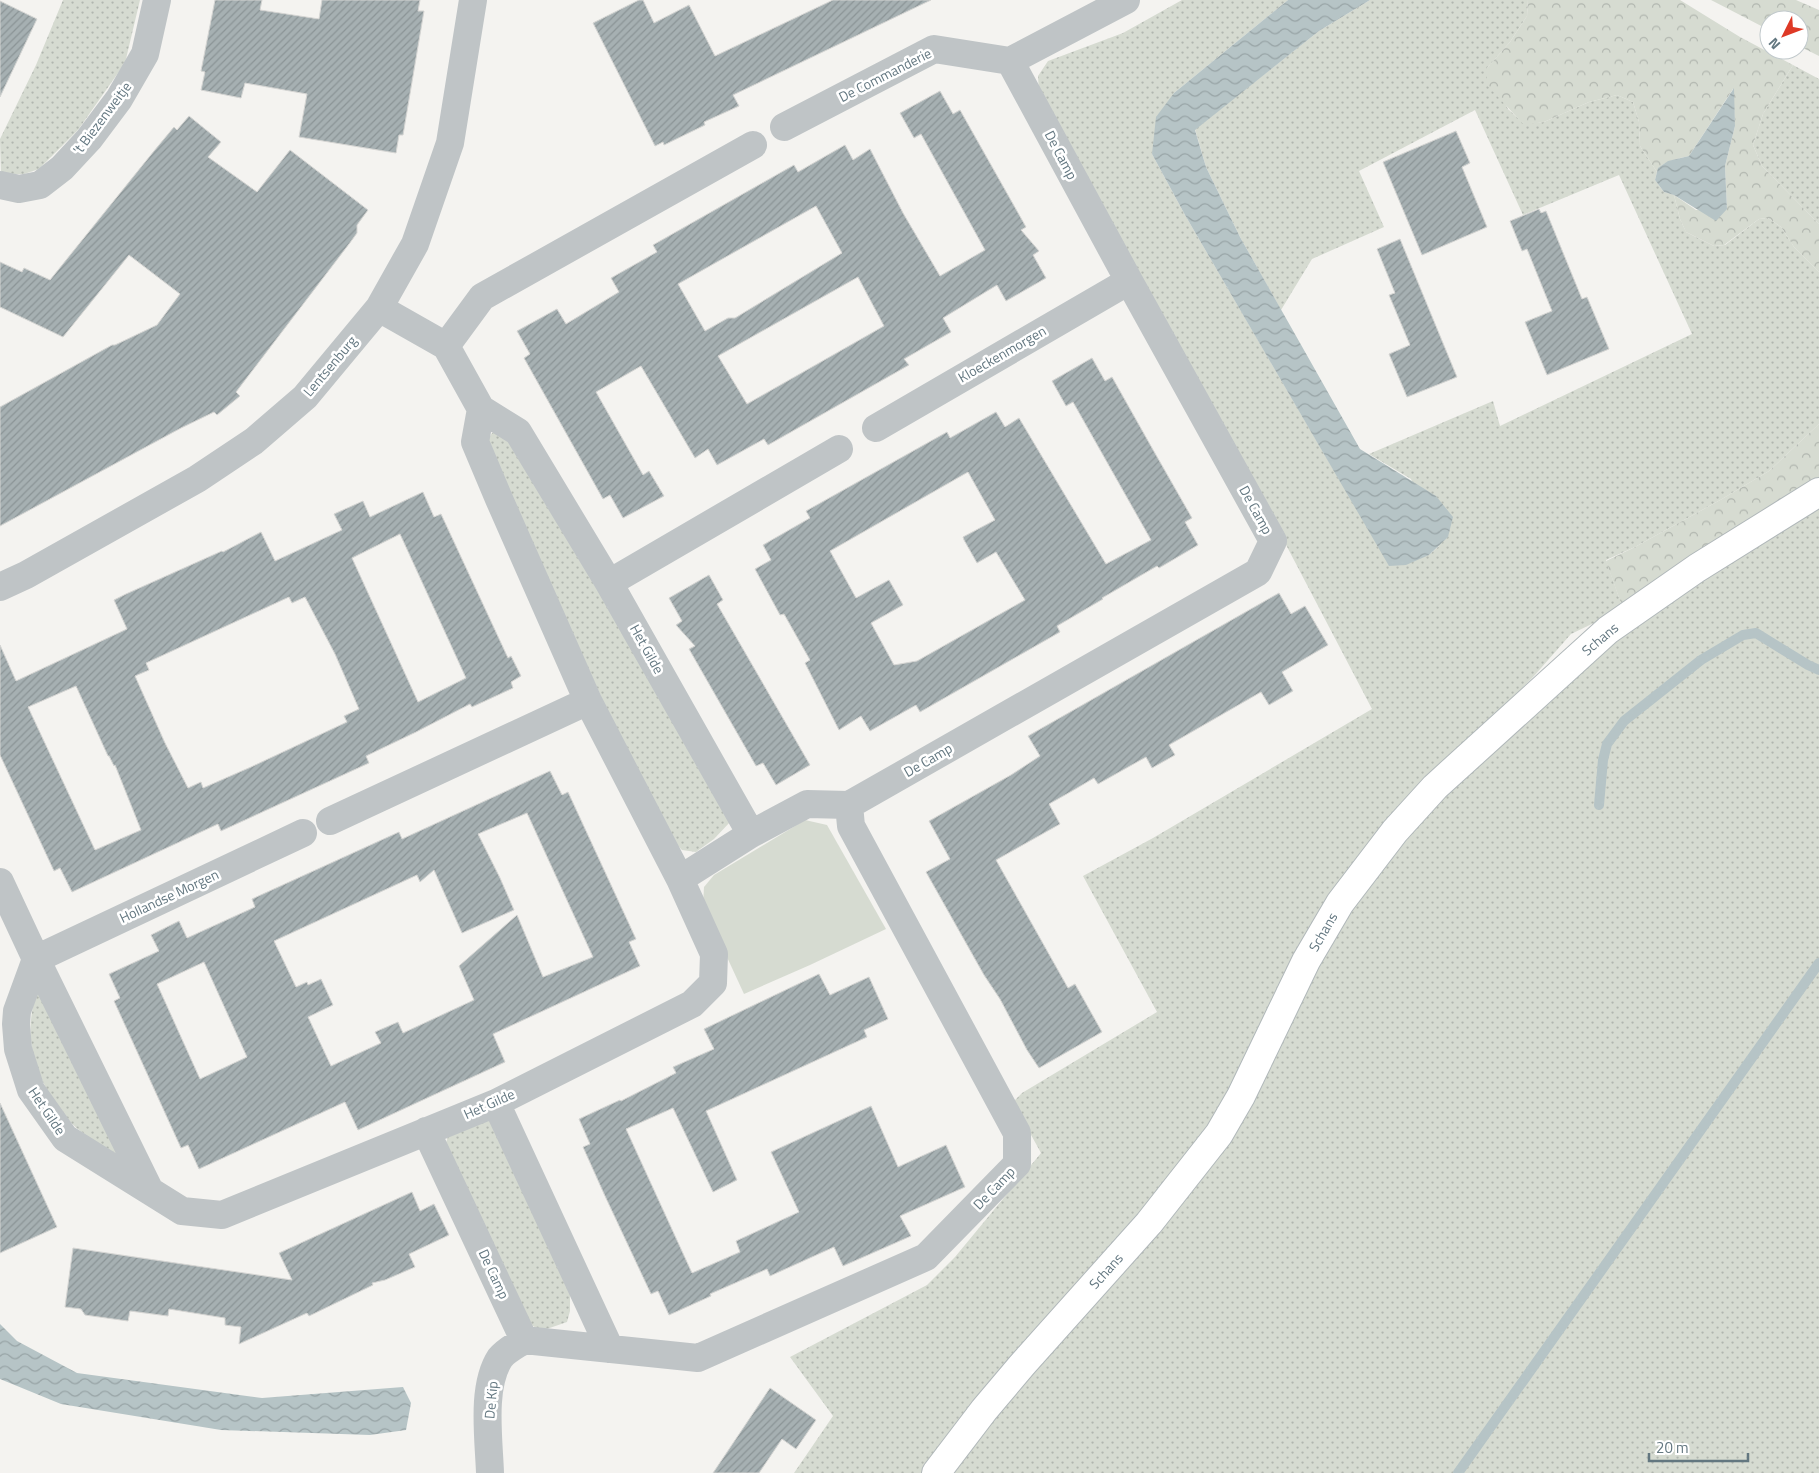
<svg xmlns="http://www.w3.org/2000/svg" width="1819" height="1473" font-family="'Titillium Web',sans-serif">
<defs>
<pattern id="grass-dots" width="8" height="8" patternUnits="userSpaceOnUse" patternTransform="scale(1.25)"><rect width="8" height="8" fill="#d6dbd1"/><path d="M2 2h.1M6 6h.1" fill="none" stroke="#b1b6af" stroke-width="1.8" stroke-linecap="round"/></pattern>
<pattern id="forest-crowns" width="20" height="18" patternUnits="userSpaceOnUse" patternTransform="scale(1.25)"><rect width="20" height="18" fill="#d6dbd1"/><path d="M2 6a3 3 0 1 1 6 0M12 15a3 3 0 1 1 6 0" fill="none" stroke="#b1b6af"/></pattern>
<pattern id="water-waves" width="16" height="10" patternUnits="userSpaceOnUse" patternTransform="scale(1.25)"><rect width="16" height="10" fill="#b6c4c6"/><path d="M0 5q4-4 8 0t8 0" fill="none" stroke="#98a4a6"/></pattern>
<pattern id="building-hatch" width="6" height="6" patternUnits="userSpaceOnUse" patternTransform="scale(1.25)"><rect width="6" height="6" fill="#a6b0b2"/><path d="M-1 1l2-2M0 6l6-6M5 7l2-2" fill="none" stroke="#8b9496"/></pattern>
</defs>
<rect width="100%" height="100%" fill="#f4f3f0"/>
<path fill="url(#grass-dots)" d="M63,0H140L125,63L78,130L39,169L24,174H1L0,139L36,65Z
M1182,0H1288L1174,93L1152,154L1185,215L1333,469L1429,555L1439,546L1411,479L1369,454L1493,401L1500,426L1692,334L1619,175L1523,215L1475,110L1359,171L1384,227L1312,259L1281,310L1240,237L1206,167L1195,129L1319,31L1370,0H1528L1527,16L1510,42L1487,68L1508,109L1524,124L1544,122L1589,102L1617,95L1633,102L1639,122L1640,146L1657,172L1655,180L1664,192L1674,195L1680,219L1686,232L1714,246L1725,245L1759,219L1768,218L1781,227L1794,247L1819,272V424L1769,471L1722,499L1635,547L1606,560L1623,609L1571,634L1534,676L1390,825L1220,1119L928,1473H794L833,1416L790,1357L927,1285L955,1257L1041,1153L1013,1102L1022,1093L1157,1012L1083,876L1153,838L1372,709L1229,436L1039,92L1038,76L1048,61L1123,33Z
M1793,65L1819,79V224L1762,166L1753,145L1763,114Z
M492,433H505L513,440L731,821L714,839L696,852L682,850L670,838L655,816L486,442Z
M1819,506V1473H950L1055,1344L1122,1271L1324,946L1384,861L1453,787L1627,628Z
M38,986L118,1155C106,1147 91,1140 79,1130C55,1110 33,1071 31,1040C29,1021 33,1004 38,986Z
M480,1115L491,1121L570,1289V1311L567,1322L541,1331L530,1324L444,1156C447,1126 455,1127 480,1115Z"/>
<path fill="url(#forest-crowns)" d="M1528,0H1680L1740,37L1793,65L1763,114L1753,145L1762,166L1819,224V272L1794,247L1781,227L1768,218L1759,219L1724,245L1714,246L1686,232L1680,219L1674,195L1696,210L1727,209L1725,166L1735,126L1733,89L1689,156C1678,159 1663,160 1657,172L1640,146L1639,122L1633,102L1617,95L1589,102L1544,122L1524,125L1487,85V68L1510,42L1527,16Z
M1711,0H1796L1819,10V56L1799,46V20H1769V30Z
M1819,424V484L1623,609L1606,561L1635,547L1722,499L1769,471Z"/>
<path fill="#d6dbd1" d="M805,820L827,825L886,929L810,965L744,994L703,905L704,887L714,875Z"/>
<path fill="url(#water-waves)" d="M1288,0H1370L1319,31L1195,130L1206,167L1240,237L1360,449L1436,496L1453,517L1448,537L1429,555L1406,565L1389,566L1185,215L1152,154L1156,117L1174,93Z
M1734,88L1735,126L1725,166L1727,209L1716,221L1674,195L1664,192L1655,180L1658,168L1668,161L1689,156Z
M0,1324L17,1341L77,1373L262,1398L403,1387L411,1403L406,1430L370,1435L221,1430L61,1404L0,1379Z"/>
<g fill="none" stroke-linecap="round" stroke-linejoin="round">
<path stroke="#b6c4c6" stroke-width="10" d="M1599,805L1603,760L1607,744L1624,721L1701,660L1743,635L1756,633L1808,665L1819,670
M1458,1473L1819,963"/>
</g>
<path fill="url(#building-hatch)" stroke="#d5d5d3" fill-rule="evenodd" d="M215,0H262L260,10L319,19L322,0H420L418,11H424L403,135H399L396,153L299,137L307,94L245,83L241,98L201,90L205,72L201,71Z
M639,0H643L654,23L689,5L715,56L833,0H931L733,95L739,106L704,122L705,125L664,145L663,142L655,146L593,23Z
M0,1L37,19L0,97Z
M940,91L953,114L960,110L1026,227L1021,230L1039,251L1033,255L1046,278L1006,301L997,285L943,318L951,332L904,359L909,365L768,445L764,439L717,465L708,449L695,458L641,366L596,392L643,475L649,471L664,496L623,518L610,495L603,499L524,358L530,354L517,331L557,309L566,324L619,292L611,278L657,252L653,245L794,165L798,172L845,145L853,160L870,149L903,213L940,276L985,250L921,134L914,138L900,113ZM816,206L842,253L735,318H728L705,331L678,284ZM858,277L884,326L747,404L718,356Z
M189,116L221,142L208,157L257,192L290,150L368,210L357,225V233L349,244L236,392L240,396L217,415L214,412L181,428L0,526V407L112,345H115L157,325L180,294L129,255L63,337L0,307V262L22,272L24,268L50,280L154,151L174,127L177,130Z
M1456,131L1470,163L1462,167L1487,227L1422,255L1383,162Z
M1539,209L1541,213L1546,211L1582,299L1587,297L1609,349L1547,375L1525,322L1552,311L1527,249L1522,251L1510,221Z
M1400,239L1457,377L1407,397L1389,354L1410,345L1389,295L1395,293L1377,249Z
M1092,358L1105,381L1112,377L1152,448L1192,518L1185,522L1198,545L1159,568L1157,566L1102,598L1103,599L1057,626L1060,632L920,712L916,705L870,731L861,716L839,730L805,663L810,660L784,614L780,615L755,569L771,560L763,545L810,518L806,511L947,432L950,438L996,412L1005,427L1019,418L1106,564L1151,540L1073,402L1066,406L1052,381ZM968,472L995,520L963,537L964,540L977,563L996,552L1025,600L917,661L894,665L871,623L903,605L902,603L889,580L856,598L830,551Z
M423,492L434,517L441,514L508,658L511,656L521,676L511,682L513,688L472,707L470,704L416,732L366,756L369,763L221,831L218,824L72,892L60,868L54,871L0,755V645L16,681L127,629L114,600L126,594L222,551L223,552L261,532L275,561L342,530L334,514L363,501L370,517ZM400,534L466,678L418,702L352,558ZM289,597L292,603L305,597L335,654L359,709L344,716L347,722L251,767L203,788L201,782L188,788L165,743L135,676L149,670L146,663ZM76,686L108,756H109L114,766L115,765L141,830L95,850L28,707Z
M709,575L723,600L717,604L810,765L776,785L763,763L756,766L689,649L695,646L676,625L682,621L669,598Z
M1279,593L1291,614L1305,606L1328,645L1282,672L1293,691L1269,705L1261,692L1169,745L1175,755L1152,768L1146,757L1098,784L1094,778L1072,791L1049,804L1060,824L996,860L1068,988L1075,984L1102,1032L1039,1068L1027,1050L1000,999L984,975L926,872L950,859L929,821L1011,775L1040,756L1028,736Z
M550,771L562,795L568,792L636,939L629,942L640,966L493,1034L505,1062L427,1098L358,1130L345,1102L199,1169L188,1145L181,1148L114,1001L120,998L109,974L159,951L151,935L179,921L187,938L255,907L252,899L399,832L402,839ZM527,813L593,957L543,977L517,915L459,966L474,1000L403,1033L398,1022L375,1032L381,1043L331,1066L308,1017L333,1005L321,979L308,985L307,982L296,987L274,941L417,875L420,882L434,870L462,933L514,910L500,878L478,834ZM204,962L247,1057L200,1079L157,984Z
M819,974L830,995L869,977L888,1019L864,1030L867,1037L706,1111L737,1180L713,1192L673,1108L626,1129L692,1273L740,1252L736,1241L799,1212L771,1152L871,1106L898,1167L946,1145L965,1187L900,1216L911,1236L843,1266L834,1247L770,1276L767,1269L710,1294L711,1296L669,1315L658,1291L651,1294L605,1196L583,1147L590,1144L579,1119L620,1100L621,1101L676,1073L673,1067L714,1049L704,1029Z
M0,1103L57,1227L0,1253Z
M412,1192L420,1211L434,1204L449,1235L409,1254L415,1267L385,1280L372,1283L373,1285L309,1316L307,1313L239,1344L241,1327L225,1325V1318L169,1309L168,1316L130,1311L128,1321L85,1315L81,1309L65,1307L73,1248L292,1280L279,1253Z
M770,1388L816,1420L796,1449L782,1439L759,1473H713Z"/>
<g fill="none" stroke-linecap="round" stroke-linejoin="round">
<defs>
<path id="secondary" d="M936,1473L984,1410L1022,1365L1149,1223L1219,1134L1241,1096L1306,961L1340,903L1395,831L1435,787L1608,630L1697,568L1819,492"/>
</defs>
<use href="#secondary" stroke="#b1b8ba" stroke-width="30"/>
<path stroke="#bfc4c6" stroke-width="28" d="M784,127L934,49L1010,61L1126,0
M0,185L19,189L40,185L62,168L89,139L119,99L145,54L157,0
M379,308L446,346L481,409L518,432L609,583L751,834
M446,346L482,297L753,145
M481,409L475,442L499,499L588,701L680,879
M876,428L1129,281
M609,583L839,449
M0,587L26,575L197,479L254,441L305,397L379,308L415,244L450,143L473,0
M330,821L588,701
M0,882L36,959L150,1191
M36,959L17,1011L16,1024L18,1049L31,1090L65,1138L182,1211L222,1215L496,1103L692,1004L713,983L714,954L680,879L751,834L807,804L849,805
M36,959L303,833
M496,1103L610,1349
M426,1131L524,1340
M524,1340L698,1358L926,1257L1017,1164V1133L851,826L849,805L1258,572L1273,541L1129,281L1010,61
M490,1473C489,1440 481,1387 500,1358C505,1351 517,1345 524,1340"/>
<use href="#secondary" stroke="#fff" stroke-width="28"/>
</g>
<g text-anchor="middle" stroke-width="5" stroke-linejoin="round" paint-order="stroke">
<g font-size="14" fill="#637780" stroke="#fff">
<text transform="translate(885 75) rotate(-27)" y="5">De Commanderie</text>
<text transform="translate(102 118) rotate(-53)" y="5">'t Biezenweitje</text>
<text transform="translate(1061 155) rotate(62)" y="5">De Camp</text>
<text transform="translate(1002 354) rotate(-30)" y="5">Kloeckenmorgen</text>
<text transform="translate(330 366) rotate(-50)" y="5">Lentsenburg</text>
<text transform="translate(1256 510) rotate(61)" y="5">De Camp</text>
<text transform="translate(1600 639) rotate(-40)" y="5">Schans</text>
<text transform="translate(647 649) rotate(61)" y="5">Het Gilde</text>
<text transform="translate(928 760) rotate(-30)" y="5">De Camp</text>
<text transform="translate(169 896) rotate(-25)" y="5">Hollandse Morgen</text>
<text transform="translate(1323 932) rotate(-60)" y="5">Schans</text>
<text transform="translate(489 1104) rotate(-24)" y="5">Het Gilde</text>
<text transform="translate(47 1111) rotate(56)" y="5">Het Gilde</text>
<text transform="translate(994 1188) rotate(-46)" y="5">De Camp</text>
<text transform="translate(1106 1271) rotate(-48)" y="5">Schans</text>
<text transform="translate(494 1274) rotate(65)" y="5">De Camp</text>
<text transform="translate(491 1400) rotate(-85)" y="5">De Kip</text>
</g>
</g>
<g transform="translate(1784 35) rotate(228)"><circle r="24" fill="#ffffff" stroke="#c1c9cc"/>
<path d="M0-4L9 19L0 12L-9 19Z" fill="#de3926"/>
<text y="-8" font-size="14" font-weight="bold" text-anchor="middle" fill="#637780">N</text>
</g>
<path d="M1649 1453v8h99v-8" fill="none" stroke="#637780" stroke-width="2.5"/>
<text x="1656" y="1453" font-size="15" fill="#637780" stroke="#ffffff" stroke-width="4" paint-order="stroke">20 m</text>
</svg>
